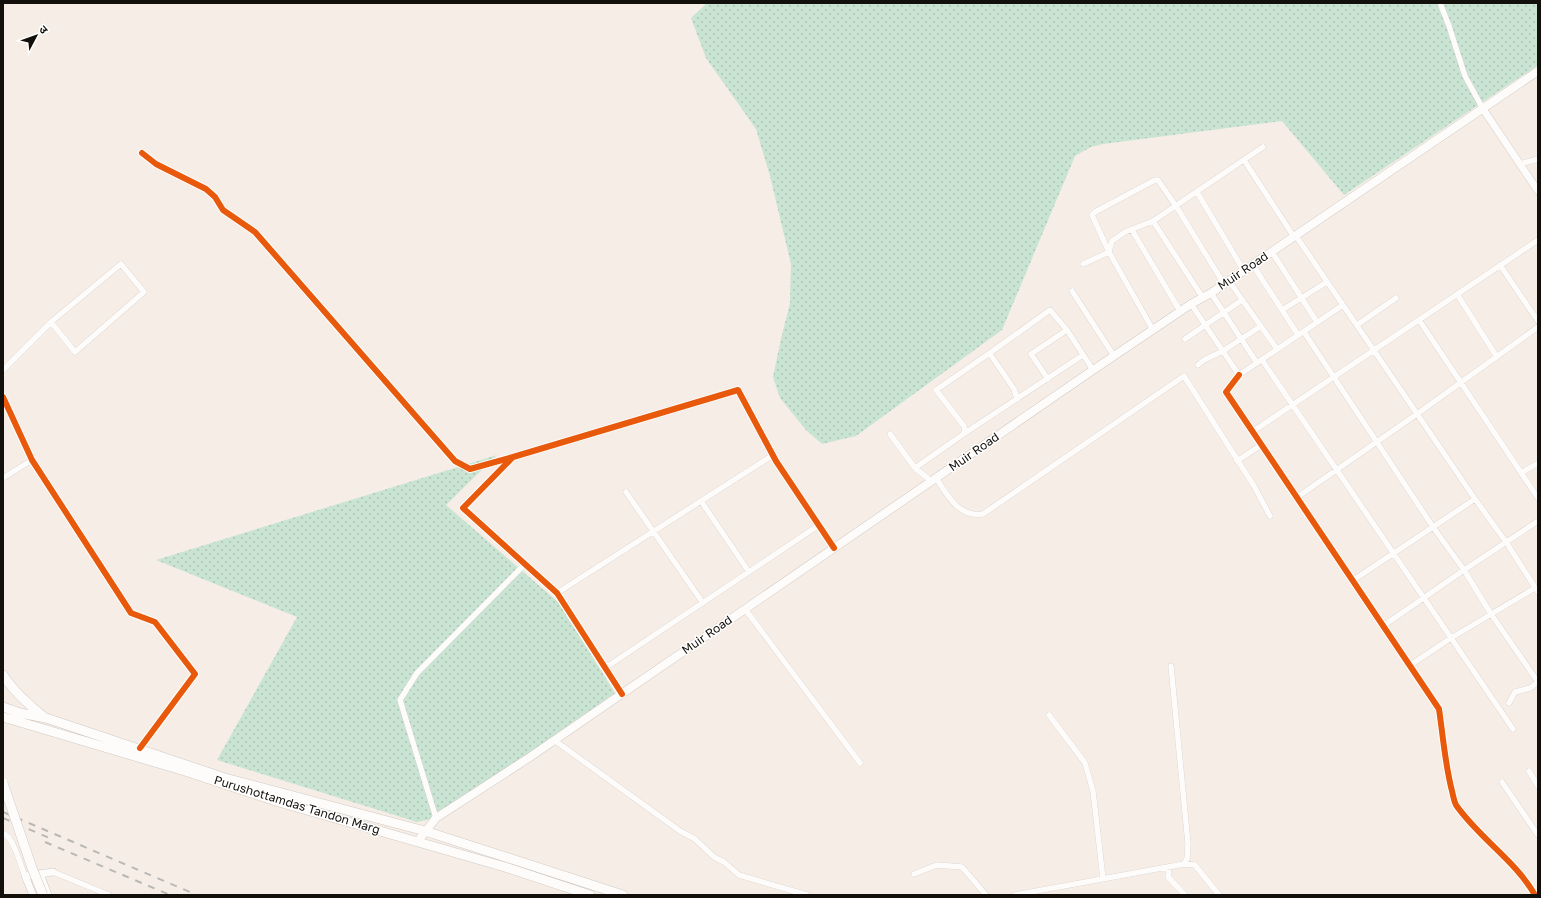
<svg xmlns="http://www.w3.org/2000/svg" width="1541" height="898" font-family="'Golos Text','Noto Sans Devanagari',sans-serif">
<defs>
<pattern id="green-dots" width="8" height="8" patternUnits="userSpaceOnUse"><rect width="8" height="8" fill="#c9e4d2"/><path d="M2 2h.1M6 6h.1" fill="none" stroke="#acc2b3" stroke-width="1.8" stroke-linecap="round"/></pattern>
</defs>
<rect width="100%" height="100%" fill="#f6eee6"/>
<path fill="url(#green-dots)" d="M707,3H1538V65L1344,195L1282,121L1103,144L1091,147L1075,156L1002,330L856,436L822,444L806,430L780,398L773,377L781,339L790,303L791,264L770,176L756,129L706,58L691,18Z
M497,455L446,505L558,602L615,693L436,818L417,822L217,760L297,617L156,560Z"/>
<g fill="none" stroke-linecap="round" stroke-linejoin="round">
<defs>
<path id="minor" d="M1440,3L1449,26L1465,76L1483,109
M142,153L156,164L206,189L215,197L223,210L255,232L455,461L470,469L513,458
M1244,160L1294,237
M1520,164L1538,159
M1197,192L1244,271
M1153,221L1203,298
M1132,230L1180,311
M1272,252L1317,322
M1083,264L1109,252L1092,215L1095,212L1155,180H1158L1176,206L1224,284
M1253,265L1298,335
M1500,265L1538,321
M1229,281L1277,349
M1072,291L1114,356
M1211,293L1257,363
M1457,294L1497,357
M1191,304L1239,375L1343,305L1296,236
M1343,305L1475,499L1506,542L1538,592
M1282,310L1327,282
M1419,320L1538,498
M1357,325L1396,298
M1153,330L1109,252L1112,241L1125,232L1153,221L1263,147
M1304,332L1433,527L1464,570L1491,614L1538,682L1530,688L1515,692L1509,703
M1185,339L1242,300
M990,354L1014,389L1017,399
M1262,360L1513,729
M1198,365L1204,360L1223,351L1261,326
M3,370L51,322L121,264L144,292L75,352L51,322
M1239,375L1226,392L1439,709C1443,736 1445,764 1452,791C1453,795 1454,801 1456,805C1479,838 1515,860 1535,895
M1048,379L1031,354L1067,330
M3,397L32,460L131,613L155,622L195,674L140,748
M1252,432L1538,240
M965,433L964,426L936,390L987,355L1050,310L1067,330L1093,370
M890,434L915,468L931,481
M1237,461L1261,445
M915,468L965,433L1083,355
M1521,473L1538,463
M3,478L32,460
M936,478C947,495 959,518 983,514L1184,376L1254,486L1270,516
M626,492L703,603
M1296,498L1417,414L1538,327
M701,501L749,572
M1352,581L1475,499
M557,593L773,455
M745,609L860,763
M1383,626L1464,570L1538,521
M1171,666L1188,844L1187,859L1184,864
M1409,666L1451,638L1535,588
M605,668L819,525
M622,694L557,593L463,508L513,457L738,390L776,461L834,548
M1049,715L1085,763L1093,791L1103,879
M554,740L680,831L695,839L714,857L724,862L739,875L807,895
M1529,771L1538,786
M1502,782L1538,835
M436,818L400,700L417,673L525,564
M3,833C15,840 19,862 25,876
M1169,867L1168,877L1185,895
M53,872L109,895
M914,874L937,865L962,867L986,895
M1015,895L1184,864L1195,865L1219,895"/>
<path id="tertiary" d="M1483,109L1538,191
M40,874L48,895
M33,895L25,876L53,872"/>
<path id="secondary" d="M418,841L436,818L530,757L1093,370L1191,304L1211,293L1538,71"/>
<path id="primary" d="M3,675C14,692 29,705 44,717
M3,707L20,713L46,718L225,778L425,831L623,895
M3,717L185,771L279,802L505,867L590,895"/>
</defs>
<use href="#minor" stroke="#d0c9c3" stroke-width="6"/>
<use href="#tertiary" stroke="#d0c9c3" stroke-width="8"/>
<use href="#secondary" stroke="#d0c9c3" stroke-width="9"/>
<use href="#primary" stroke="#d0c9c3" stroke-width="10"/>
<use href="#minor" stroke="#fefcfb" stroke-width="5.5"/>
<use href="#tertiary" stroke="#fefcfb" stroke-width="7"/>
<use href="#secondary" stroke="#fefcfb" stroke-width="8"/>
<use href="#primary" stroke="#fefcfb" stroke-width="9"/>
<path stroke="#bab8b6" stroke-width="2" stroke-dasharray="7 7" stroke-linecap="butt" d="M3,812L197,895
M3,818L54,840
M45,842L170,895"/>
<defs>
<path id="primary-bridge" d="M3,783L32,868L43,895"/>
</defs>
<use href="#primary-bridge" stroke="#d0c9c3" stroke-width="10" stroke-linecap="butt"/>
<use href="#primary-bridge" stroke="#fefcfb" stroke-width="9"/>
<defs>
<path id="cycleway" d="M142,153L156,164L206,189L215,197L223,210L255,232L455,461L470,469L513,457
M1239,375L1226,392L1439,709C1443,736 1445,764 1452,791C1453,795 1454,801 1456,805C1479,838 1515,860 1535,895
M3,397L32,460L131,613L155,622L195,674L140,748
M622,694L557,593L463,508L513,457L738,390L776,461L834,548"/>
</defs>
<use href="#cycleway" stroke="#fff" stroke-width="8"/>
<use href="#cycleway" stroke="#e8590c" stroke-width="6"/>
</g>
<g text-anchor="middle" stroke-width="3" stroke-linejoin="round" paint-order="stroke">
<g font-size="12" fill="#130f0a" stroke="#fff">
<text transform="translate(1243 271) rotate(-34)" y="4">Muir Road</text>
<text transform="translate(974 452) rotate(-35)" y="4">Muir Road</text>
<text transform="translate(707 635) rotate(-35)" y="4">Muir Road</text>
<text transform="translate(297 805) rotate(17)" y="4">Purushottamdas Tandon Marg</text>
</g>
</g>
<rect width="1541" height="898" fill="none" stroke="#130f0a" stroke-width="8"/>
<g transform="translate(36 36) rotate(49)" stroke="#ffffff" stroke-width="3" paint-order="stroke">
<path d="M0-3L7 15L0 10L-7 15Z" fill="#130f0a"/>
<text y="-6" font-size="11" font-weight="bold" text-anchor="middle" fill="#130f0a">उ</text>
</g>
</svg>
